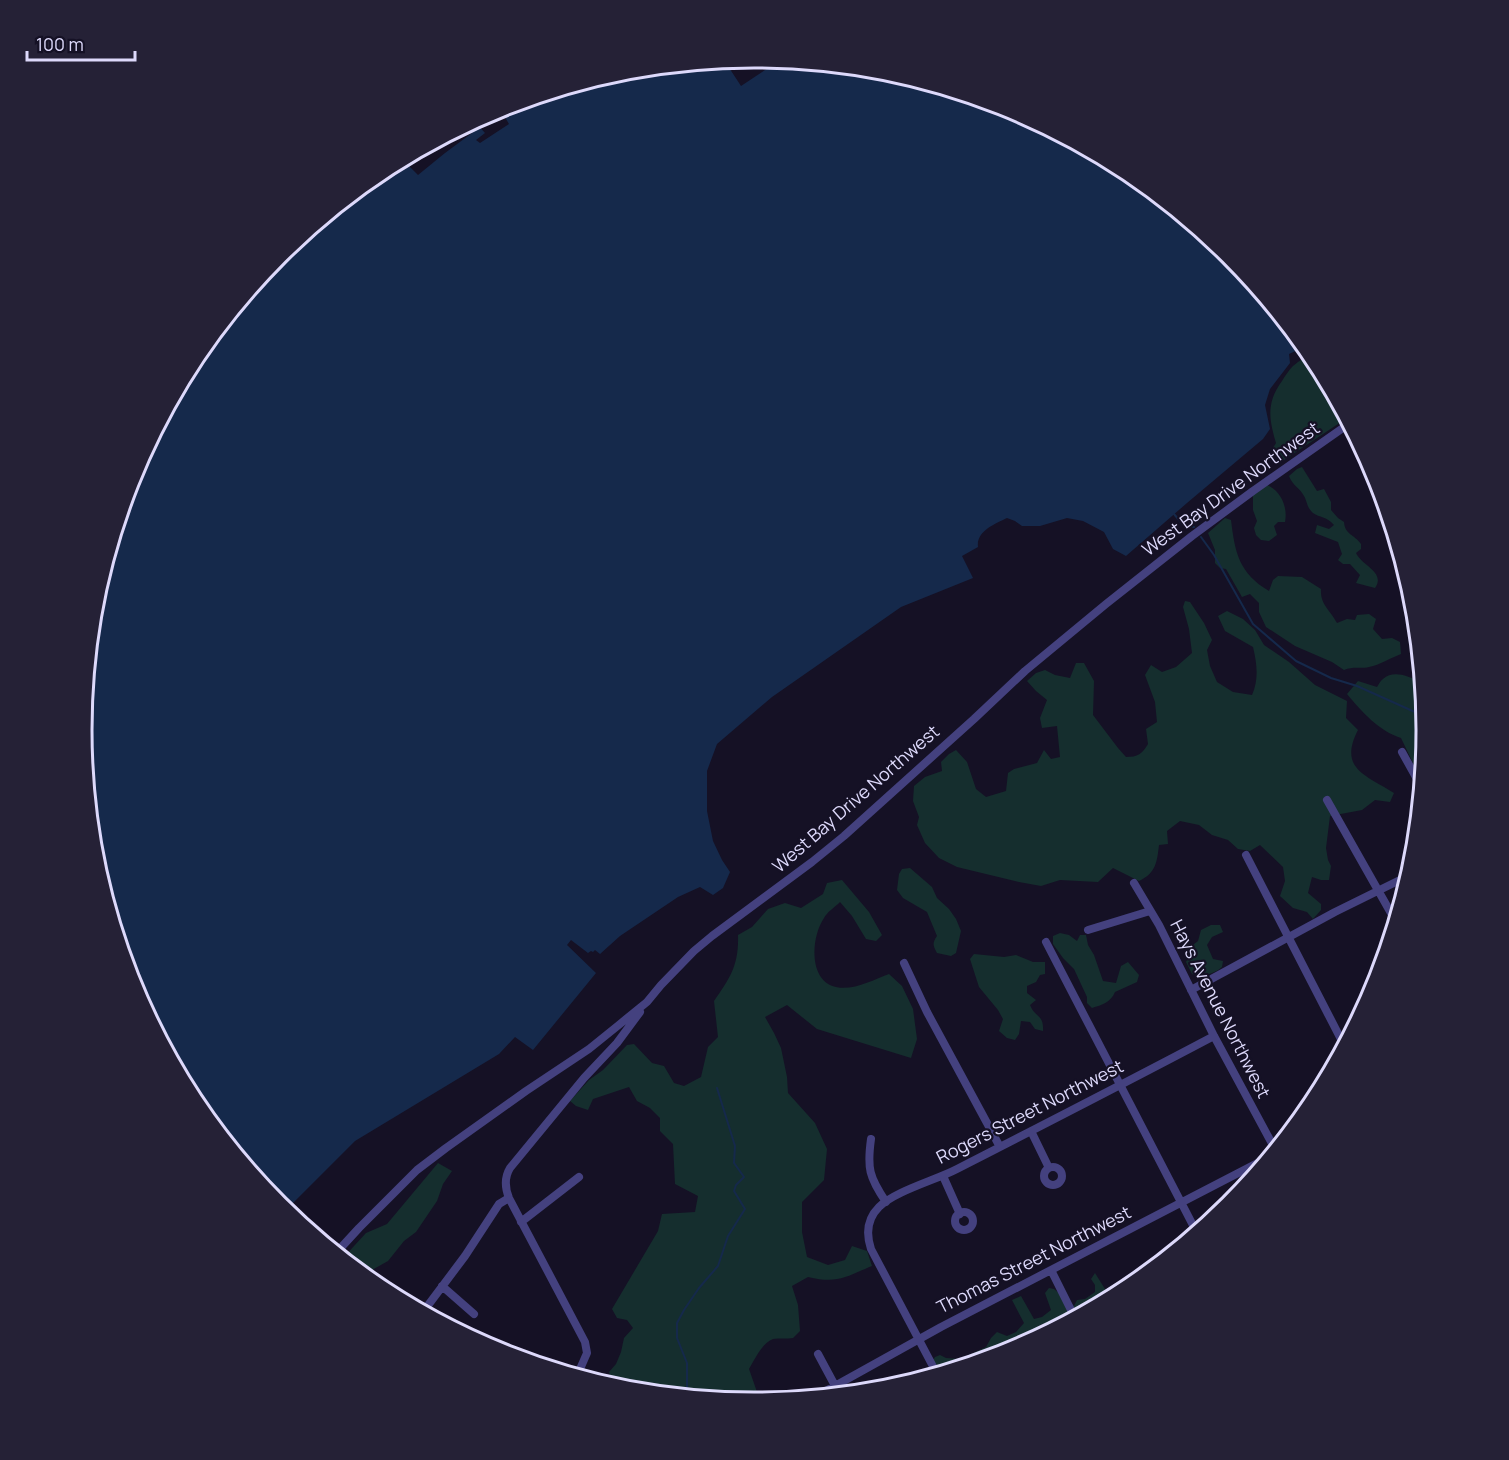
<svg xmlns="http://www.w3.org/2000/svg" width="1509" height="1460" font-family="Manrope,sans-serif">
<rect width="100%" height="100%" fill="#151125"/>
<path fill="#152e2e" d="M1309,350L1314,356L1347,418L1278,464L1273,448L1276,443C1269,419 1266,403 1282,381C1285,376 1289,370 1293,366C1300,360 1306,358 1309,350Z
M1302,467L1317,491L1324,489L1331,502V510L1338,518L1344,522C1345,535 1354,534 1361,544V549L1356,553C1362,566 1386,572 1375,588L1356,583L1360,575L1350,564H1343L1338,560L1342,554L1338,542L1315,533L1317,525L1329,529L1334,525C1326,516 1320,518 1313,513C1307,508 1307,501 1304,496C1300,488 1292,485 1289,476L1297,469Z
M1267,485C1281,491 1288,507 1285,522H1278L1274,526L1277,535L1269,541L1261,540L1256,535L1254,528L1257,521L1253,510V495Z
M1225,518L1231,520C1235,553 1239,573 1269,591L1273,580L1278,576L1302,577L1321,589C1320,605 1330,609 1337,623L1347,619L1355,620L1357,615L1369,614L1376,619L1373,629L1382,639L1392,638L1400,642L1401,654C1390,658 1380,665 1369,667C1360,669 1353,666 1344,670L1332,662L1295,646L1266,627L1259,612V603L1250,594L1242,597L1226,569L1220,568L1215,563V550L1208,533Z
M1185,601L1190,602L1204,623L1212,640L1207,650L1210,666L1217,682L1233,692L1252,695C1259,679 1257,664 1253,647L1225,631L1218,616L1227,611L1243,619L1255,630L1264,645L1289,662L1315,685L1347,701L1346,718L1358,730C1338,769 1366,775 1394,793L1390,802L1375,800L1362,810L1330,816L1326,848L1328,860L1331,866L1329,880H1321L1312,877L1308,893L1321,904V910L1313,919L1307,912L1293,908L1280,896L1285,881L1283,867L1260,845L1250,851L1238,849L1228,840L1212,835L1199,825L1180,821L1167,831L1168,844L1159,845C1157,862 1156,873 1139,881L1113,868L1098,882L1060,880L1041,886L1019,882L957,867L939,858L925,843L917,825L919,817L913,801L914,786L925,777L942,771L941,762L949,754L956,750L967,762L976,789L986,797L1006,791L1008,773L1014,769L1037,763L1044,750L1051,759L1060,757L1057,726L1042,728L1040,718L1047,700L1036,691L1027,681L1036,673L1045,670L1055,675L1070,678L1076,663H1084L1094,681L1093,715L1118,748L1126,757C1138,757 1142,754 1148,744L1146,729L1157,722L1155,702L1145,675L1151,665L1162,672L1176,667L1192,653L1189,629L1183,607Z
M1418,645H1419L1427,730L1423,772L1415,767L1401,738C1379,731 1362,712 1347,694L1358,681L1377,687C1379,684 1380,681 1383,679C1393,670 1408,676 1418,681C1414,667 1410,658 1418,645Z
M910,868L932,887L937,898L949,909L956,919L961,931L956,953L951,956L937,953C933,946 932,943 937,936L927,912L903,898L897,890L899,874L902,869Z
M842,880L869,912L882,935L876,941L866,939L852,916L840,902C835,907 827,912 824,918C811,937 808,981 836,987C853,991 873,980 889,974L902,986L913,1009L917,1039L911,1058L817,1029L787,1005L765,1017L774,1033L781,1048L787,1077L788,1093L815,1123L827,1149L824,1180L802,1202V1232L807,1257L828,1265L845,1260L852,1246L867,1251L872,1266C845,1277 838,1284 808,1277L792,1286L798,1305L800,1331L793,1338C787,1339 779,1338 773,1339C762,1343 755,1359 749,1369L757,1392L749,1403L623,1390L612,1387L613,1384L609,1372L616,1364L621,1352L624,1338L633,1328L627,1320L617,1318L612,1309L658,1231L662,1214L695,1212L698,1196L675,1184L673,1144L660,1131V1118L650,1108L637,1101L629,1087L593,1099L588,1110L576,1106L570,1101L589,1080L603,1070L627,1045L634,1044L652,1063L664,1066L674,1083L684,1086L701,1077L708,1047L718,1037L714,1001C730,978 739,965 738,935L752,927L768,909L785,903L801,908L823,894L827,883Z
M1211,925H1220L1223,932L1212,937L1207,945L1213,959L1223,961L1222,967C1216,973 1207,974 1200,978L1192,974L1186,962L1190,954L1189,948L1198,941L1201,930Z
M1060,933L1069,935L1077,941L1080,935H1086L1088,945L1094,955L1103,981L1116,983L1121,966L1128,962L1139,975L1137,982L1115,992C1111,1002 1102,1005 1092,1008L1087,1003V997L1074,969L1063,958L1053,944V936Z
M974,954L1004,957L1016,955L1033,962H1045V974L1040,975L1036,982L1027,986V993L1036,1000L1030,1005C1035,1018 1044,1014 1043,1031L1035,1029L1030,1022L1021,1021L1019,1034L1015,1040L1007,1038L999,1031L1003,1019L998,1010L979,987L970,959Z
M438,1163L452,1171L443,1184L437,1201L416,1232L404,1241L388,1261L372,1270L377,1287L343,1258L366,1233L387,1224Z
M1095,1273L1105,1289L1104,1303L1068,1322H1059L1042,1324L1031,1331L1034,1340L1012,1352L1009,1350L1003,1355L930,1377L926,1371L935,1357L940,1355L946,1358L960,1359L986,1347L991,1338L997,1332L1007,1336L1016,1332L1024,1323L1012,1300L1021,1296L1034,1319L1042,1317L1051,1310L1045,1293L1049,1288L1054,1289L1074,1306L1077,1300L1085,1299L1095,1292V1285L1091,1279Z"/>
<path fill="#15294b" d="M724,60L741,86L780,60L886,70L1012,108L1129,171L1231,254L1303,343L1302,348L1289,354L1290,363L1270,389L1265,405L1270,429L1263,439L1187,503L1126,556L1113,549L1104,532L1083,521L1067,518L1040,526H1022L1015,521L1007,518C995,524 976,531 978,547L962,556L973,578L901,607L772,697L717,744L707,771V811L713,841L722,860L730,872L723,888L713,895L700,887L678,897L620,936L600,954L595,950L593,952L591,951L588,953L571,940L567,945L596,973L533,1050L515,1037L499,1054L355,1141L285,1211L278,1206L195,1104L133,987L122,953L94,861L82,730L95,598L133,472L195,356L279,254L381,170L402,159L418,175L445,153L472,133L476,123L485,133L476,140L480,143L509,124L499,107L624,70Z"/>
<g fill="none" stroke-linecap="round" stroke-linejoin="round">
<path stroke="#15294b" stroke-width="2" d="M1174,514L1183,525L1194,527
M1201,537L1214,555L1253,624L1296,661L1331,678L1357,686L1426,717
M685,1396L687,1387V1363L677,1338V1323L684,1310L699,1288L718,1266L728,1236L745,1209L734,1191L736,1185L744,1177L734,1163L735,1146L717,1088"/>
<path stroke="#44417f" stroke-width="8" d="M1402,752L1422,788
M1327,800L1396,922
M1246,855L1345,1047
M1134,883L1159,925L1214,1036L1276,1151
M1088,930L1150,911
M1046,942L1197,1233
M904,963L927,1012L1000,1147
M1191,990L1335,912L1410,875
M1031,1131L1049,1168
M871,1139C867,1168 869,1177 886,1202
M1044 1176a9 9 0 1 1 18 0a9 9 0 1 1-18 0Z
M943,1176L960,1214
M955 1221a9 9 0 1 1 18 0a9 9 0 1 1-18 0Z
M521,1222L579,1177
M336,1253L359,1228L417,1170L446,1148L526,1091L589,1049L620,1024L647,1002L661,985L694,951L712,936L812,862L844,836L974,719L1025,671L1106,604L1192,536L1253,491L1350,423
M1051,1270L1075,1318
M442,1286L474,1314
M423,1312L465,1256L499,1204L509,1198
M818,1354L840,1395
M937,1374L871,1249C866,1234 867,1219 879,1207C895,1191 936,1180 957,1169C1043,1125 1129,1081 1214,1036
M577,1376L587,1353L585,1342L509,1198C505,1188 504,1178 510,1168L584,1078L617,1043L640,1012
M815,1397L941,1327L1271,1156"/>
</g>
<g text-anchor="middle" stroke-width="4.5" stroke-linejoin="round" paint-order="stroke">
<g font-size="18" fill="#ddd9fb" stroke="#151125">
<text transform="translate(1231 489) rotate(-36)" y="6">West Bay Drive Northwest</text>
<text transform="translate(856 799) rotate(-41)" y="6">West Bay Drive Northwest</text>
<text transform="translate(1220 1009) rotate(63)" y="6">Hays Avenue Northwest</text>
<text transform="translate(1030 1112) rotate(-27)" y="6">Rogers Street Northwest</text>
<text transform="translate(1034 1260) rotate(-27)" y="6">Thomas Street Northwest</text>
</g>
</g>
<path d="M0 0H1509V1460H0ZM92 730a662 662 0 1 1 1324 0a662 662 0 1 1-1324 0Z" fill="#252136" fill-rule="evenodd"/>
<path fill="none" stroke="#ddd9fb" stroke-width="3" d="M92 730a662 662 0 1 1 1324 0a662 662 0 1 1-1324 0Z"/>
<path d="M27 51v9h108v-9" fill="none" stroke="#ddd9fb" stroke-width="3"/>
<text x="36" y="51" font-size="18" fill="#ddd9fb" stroke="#151125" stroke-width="4.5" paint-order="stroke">100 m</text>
</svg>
